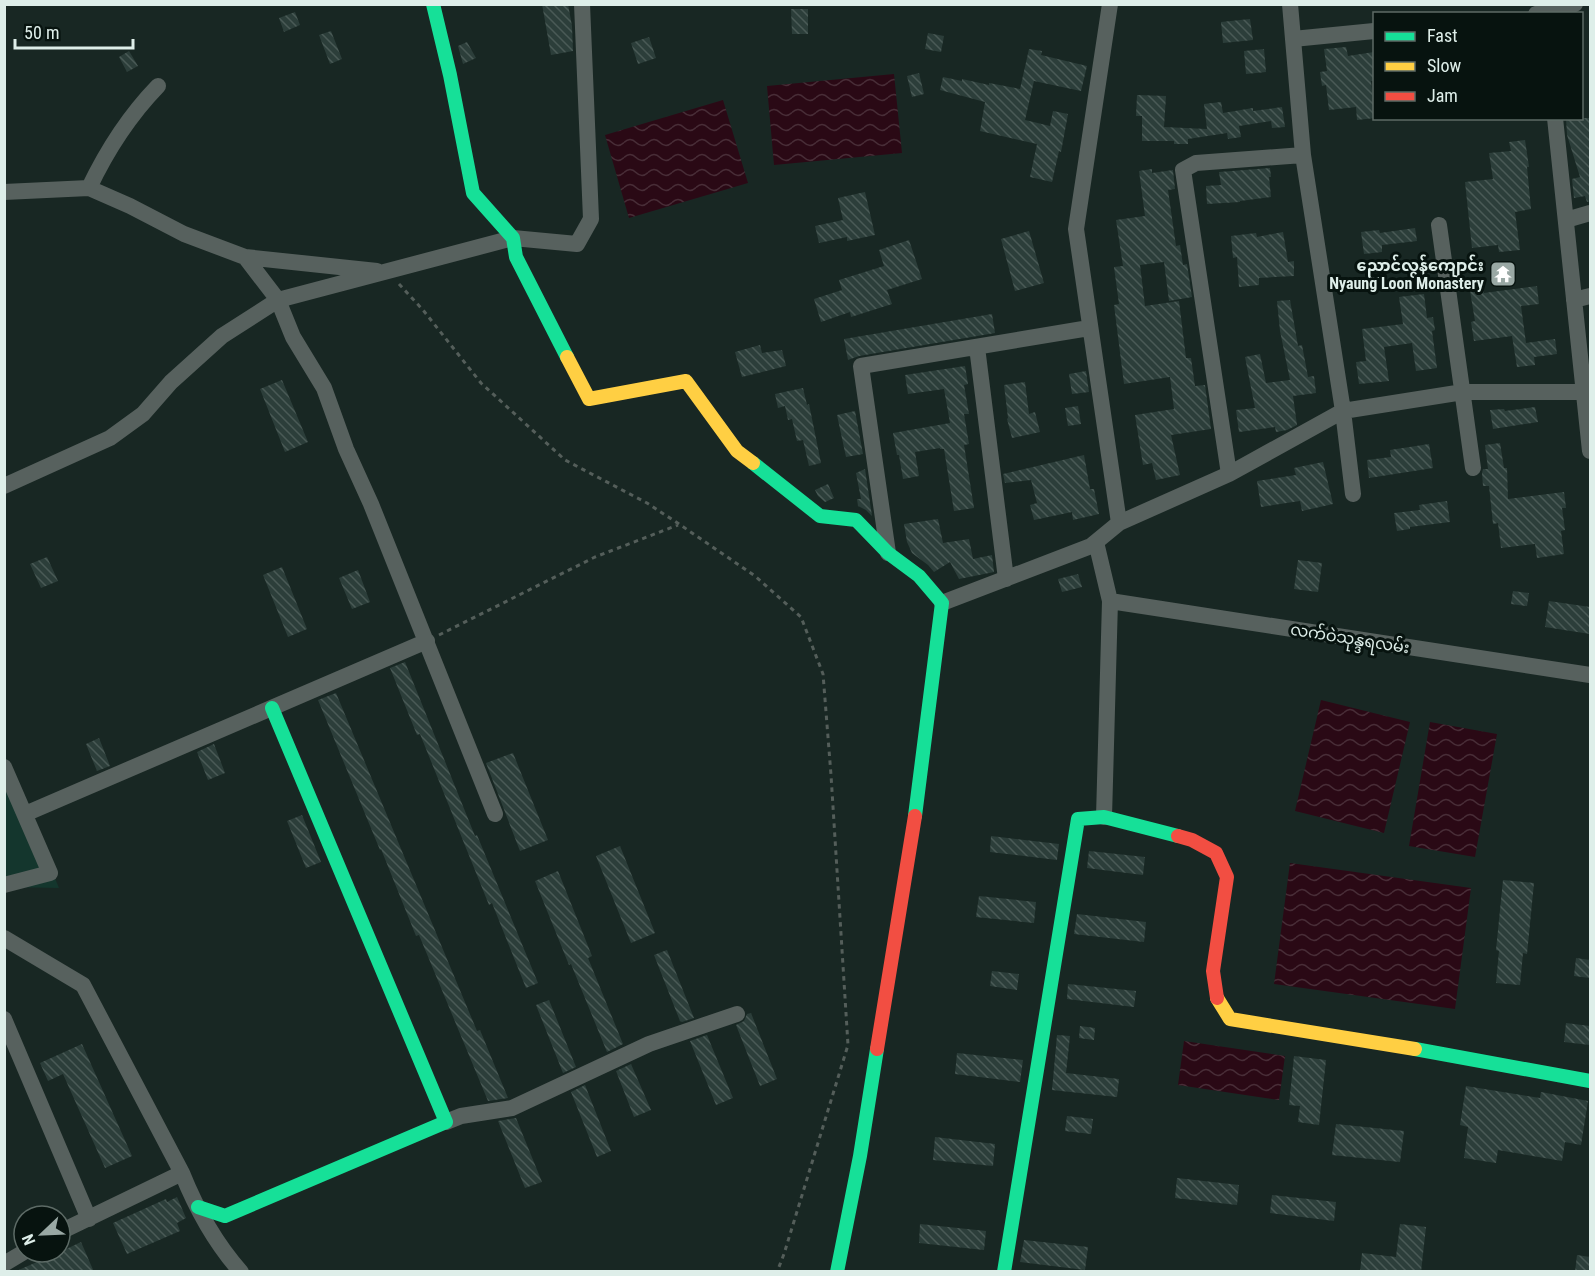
<svg xmlns="http://www.w3.org/2000/svg" width="1595" height="1276" font-family="'Roboto Condensed','Noto Sans Myanmar',sans-serif">
<defs>
<pattern id="water-waves" width="16" height="10" patternUnits="userSpaceOnUse" patternTransform="scale(1.5)"><rect width="16" height="10" fill="#2a0915"/><path d="M0 5q4-4 8 0t8 0" fill="none" stroke="#482d37"/></pattern>
<pattern id="building-back-hatch" width="6" height="6" patternUnits="userSpaceOnUse" patternTransform="scale(1.5)"><rect width="6" height="6" fill="#2c3e3a"/><path d="M-1 5l2 2M0 0l6 6M5-1l2 2" fill="none" stroke="#4a5a56"/></pattern>
</defs>
<rect width="100%" height="100%" fill="#182723"/>
<path fill="#14362d" d="M5,757L59,888L5,887Z"/>
<path fill="url(#water-waves)" d="M894,74L902,153L774,165L767,86Z
M723,100L748,183L629,218L605,135Z
M1321,700L1410,722L1384,833L1295,811Z
M1430,722L1497,734L1475,857L1409,846Z
M1290,863L1471,888L1455,1009L1274,984Z
M1184,1041L1285,1056L1279,1100L1178,1085Z"/>
<path fill="url(#building-back-hatch)" d="M542,4H568L572,26L573,51L551,55Z
M791,9H808V34H792Z
M295,12L300,25L284,32L279,18Z
M1250,19L1253,40L1223,43L1221,22Z
M331,31L342,59L330,64L319,35Z
M928,33L944,36L941,52L925,49Z
M649,37L656,58L638,64L631,43Z
M467,42L476,58L463,64L458,46Z
M1346,47L1348,56L1374,52V81H1371L1375,118L1357,120L1356,107L1329,110L1326,85L1322,86L1320,72L1327,71L1324,49Z
M1029,49L1042,51L1041,55L1087,66L1081,91L1034,81L1025,120L1050,126L1053,111L1068,114L1061,152L1059,151L1052,182L1030,177L1037,144L980,131L985,102L940,90L943,77L962,81V79L989,85V83L1020,89Z
M1264,49L1266,72L1246,74L1244,51Z
M129,51L138,66L127,72L119,57Z
M919,73L924,94L912,97L907,76Z
M1137,95L1166,96L1164,127L1207,129L1204,104L1221,102L1223,113L1253,108V111L1282,107L1285,127L1272,128L1271,121L1239,126L1241,137L1228,139L1227,133L1188,139V144H1174V141H1142V116H1136Z
M1566,118H1590V201L1587,202L1585,196L1574,198L1572,179L1580,177L1567,135Z
M1525,140L1529,167H1527L1531,209L1515,212L1520,250L1499,252L1498,245L1472,248L1465,182L1493,179L1489,153L1511,151L1509,142Z
M1270,168L1271,177H1269L1271,197L1240,201V202L1207,204L1206,186L1221,185L1219,172Z
M1152,169V173L1173,170L1175,189L1168,190L1176,246L1180,245L1183,265L1187,264L1192,297L1169,301L1164,262L1140,265L1145,306L1179,301L1186,358H1191L1195,386L1205,385L1211,429L1171,435L1180,475L1156,480L1152,463L1143,465L1135,415L1174,409L1170,377L1124,384L1114,305L1119,304L1114,267L1123,266L1116,220L1145,216L1139,171Z
M865,192L875,235L847,241V237L819,243L815,226L843,220L838,198Z
M1415,228L1417,241L1382,245V252L1364,254L1361,232L1379,230L1380,233Z
M1029,231L1044,283L1015,291L1001,239Z
M1283,232L1288,262L1294,261V276L1259,278V285L1239,287L1237,257L1233,258L1231,236L1256,233L1257,237Z
M909,240L922,279L887,290L892,304L851,317L850,312L821,322L814,299L842,290L839,280L884,266L879,250Z
M1537,286L1539,304L1521,306L1526,343L1555,339L1557,354L1534,357L1535,365L1517,367L1512,336L1474,341L1471,322L1475,321L1470,291L1484,289V293Z
M1424,294L1427,318L1433,317L1435,330L1432,331L1437,368L1416,371L1412,343L1384,347L1389,381L1359,384L1356,362L1366,361L1362,329L1403,324L1399,297Z
M1290,300L1298,346L1302,345L1308,377L1314,376L1316,393L1293,396L1297,425L1287,430L1276,432L1275,427L1239,432L1236,410L1255,408L1245,357L1260,354L1266,383L1290,380L1280,331L1277,301Z
M992,314L995,333L859,356L848,360L844,339Z
M760,345L762,353L782,350L786,366L742,377L735,352Z
M965,366L968,384L964,385L969,414H964L969,444L964,445L974,508L954,511L944,449H940V448L915,452L919,476L903,479L899,455H897L893,433L950,423L944,389L908,394L905,375Z
M1086,371L1089,392L1072,394L1069,374Z
M282,380L308,442L285,452L260,389Z
M1025,382L1029,414L1035,412L1040,432L1012,438L1007,419L1008,418L1004,385Z
M803,388L807,405L809,404L821,463L809,466L803,440L797,441L792,419L788,420L785,406L778,408L775,394Z
M1078,406L1081,424L1068,426L1065,408Z
M1535,407L1538,422L1493,429L1490,410L1504,409L1505,411Z
M855,411L863,454L846,457L837,415Z
M1500,443L1504,468H1507L1508,499L1564,492L1566,508H1562L1565,530L1561,531L1564,554L1537,558L1535,544L1501,548L1498,523L1493,524L1489,486H1483L1482,473L1483,469H1488L1485,445Z
M1429,444L1433,468L1369,478L1367,460L1391,457L1390,450Z
M1084,455L1090,489H1094L1099,514L1073,520L1072,512L1034,520L1030,505L1037,503L1031,480L1005,483L1003,474Z
M1323,462L1333,504L1302,511L1300,501L1261,507L1257,481L1296,475L1294,468Z
M865,469L872,516L866,510L858,506L857,499H861L856,473Z
M828,484L834,498L825,502L818,496L815,490Z
M1447,501L1450,522L1410,527V529L1397,531L1394,513L1420,510L1419,505Z
M938,519L943,543L969,539L973,559L992,555L994,572L959,579L950,562L934,572L928,565L912,553L907,542L904,524Z
M47,557L58,581L41,588L30,564Z
M1298,560L1322,563L1318,592L1294,589Z
M282,567L307,629L288,637L263,575Z
M358,570L370,602L352,609L339,578Z
M1078,574L1082,587L1062,592L1058,579Z
M1513,591L1529,593L1527,606L1511,604Z
M1549,601L1590,607V634L1545,627Z
M405,662L475,836L477,835L538,983L526,988L492,903L489,905L420,734L417,735L390,668Z
M336,693L477,1031L480,1030L508,1098L488,1101L419,935L416,936L381,849L380,850L318,700Z
M99,738L110,766L97,771L86,744Z
M214,744L225,773L208,780L197,752Z
M513,753L548,840L520,851L486,763Z
M302,815L321,862L306,868L287,821Z
M991,836L1059,844L1057,860L990,852Z
M620,846L655,933L631,943L596,856Z
M1089,851L1145,857L1143,875L1087,868Z
M558,871L592,956L588,958L623,1044L607,1052L571,964L569,965L535,881Z
M1503,880L1534,883L1527,954L1523,953L1520,985L1496,983L1499,951L1496,950Z
M979,896L1036,902L1034,923L976,917Z
M1077,914L1146,922L1144,942L1074,934Z
M667,950L694,1018L682,1022L680,1021L654,955Z
M1576,958L1590,960V978L1574,976Z
M992,971L1019,974L1017,990L990,986Z
M1068,984L1136,991L1134,1007L1067,999Z
M549,1000L576,1067L563,1073L536,1005Z
M751,1013L777,1079L760,1086L736,1025L744,1021L747,1014Z
M1566,1023L1590,1026V1045L1564,1042Z
M1080,1026L1095,1028L1094,1040L1079,1038Z
M707,1035L733,1098L716,1105L690,1041Z
M1057,1035L1070,1036L1066,1073L1119,1079L1117,1097L1052,1090Z
M82,1044L132,1156L105,1168L63,1074L48,1081L40,1063Z
M957,1053L1023,1060L1020,1082L955,1074Z
M1294,1056L1326,1060L1319,1125L1298,1122L1300,1106L1289,1105Z
M631,1064L651,1110L634,1117L616,1071Z
M585,1085L611,1151L597,1157L571,1092Z
M1466,1086L1540,1098L1541,1092L1588,1101L1581,1145L1565,1142L1562,1161L1498,1150L1496,1163L1464,1158L1468,1127L1460,1125Z
M1067,1116L1093,1119L1091,1134L1065,1131Z
M516,1118L542,1182L525,1188L498,1121Z
M1336,1124L1404,1131L1400,1162L1332,1155Z
M935,1137L995,1144L993,1166L933,1160Z
M1177,1178L1239,1185L1237,1205L1175,1198Z
M1272,1195L1336,1202L1334,1221L1270,1213Z
M177,1197L186,1218L177,1223L180,1231L127,1254L113,1223L166,1199L167,1202Z
M920,1224L986,1231L984,1250L919,1243Z
M1400,1224L1426,1227L1421,1272H1360L1362,1253L1396,1257Z
M1024,1240L1088,1247L1085,1270L1020,1262Z
M81,1242L94,1272H14L60,1252Z
M1577,1255L1590,1257L1589,1272H1575Z"/>
<g fill="none" stroke-linecap="round" stroke-linejoin="round">
<path stroke="#545e5a" stroke-width="3" stroke-dasharray="4.5 4.5" stroke-linecap="butt" d="M399,284L423,310L481,383L565,460L647,503L679,524L755,576L801,617L823,674L831,775L848,1045L784,1254L777,1272
M439,635L595,557L678,525"/>
<path stroke="#57615e" stroke-width="16" d="M1110,4L1076,229L1119,523
M1290,4L1303,155L1343,411L1353,494
M1536,14L1575,4
M1293,39L1374,31
M1555,118L1590,451
M89,188C107,150 129,116 158,86
M4,192L89,188L130,206L184,234L245,257L377,271
M1566,220L1590,213
M1439,225L1473,468
M245,257L278,300L293,337L324,388L346,449L371,504L495,814
M1574,300L1590,296
M977,347L1006,579
M1229,474L1183,170L1196,163L1303,155
M4,486L110,438L143,414L171,382L222,336L278,300L513,238L577,244L591,219L582,4
M1096,542L1110,601L1104,817
M888,553L861,366L1089,328
M1110,601L1590,675
M942,603L1091,546L1119,523L1229,474L1343,411L1463,392H1584L1590,389
M4,767L50,873L4,885
M25,814L427,641
M4,938L83,985L182,1173C196,1208 216,1244 241,1272
M4,1019L89,1219
M446,1122L461,1116L512,1108L649,1044L737,1014
M60,1232L182,1173
M4,1264L24,1252"/>
<path stroke="#16e098" stroke-width="14" d="M433,4L450,75L473,193L513,238L516,257L567,357
M753,463L820,516L856,520L888,553L919,576L942,603L915,816
M1415,1049L1590,1081
M198,1207L225,1216L446,1122L272,708
M837,1272L860,1156L877,1049
M1004,1272L1078,819L1104,817L1178,836"/>
<path stroke="#ffcf43" stroke-width="14" d="M567,357L589,399L686,381L737,451L753,463
M1217,998L1230,1019L1415,1049"/>
<path stroke="#f24e42" stroke-width="14" d="M1178,836L1192,840L1216,853L1227,877L1213,971L1217,998
M877,1049L915,816"/>
</g>
<defs>
<symbol id="temple-square" viewBox="-11 -11 22 22"><rect x="-9" y="-9" width="18" height="18" rx="4" fill="#99a8a4" stroke="#07130f"/><path d="M0-6L5-2H3V0L6.5 2.5H4V6H1.5V3h-3V6H-4V2.5H-6.5L-3 0V-2H-5Z" fill="#fff"/></symbol>
</defs>
<g fill-rule="evenodd">
<use href="#temple-square" x="1488" y="259" width="30" height="30"/>
</g>
<g text-anchor="middle" stroke-width="6" stroke-linejoin="round" paint-order="stroke">
<g font-size="16" font-weight="bold" fill="#deeee9" stroke="#07130f" text-anchor="end">
<text x="1484" y="271">ညောင်လွန်ကျောင်း<tspan x="1484" dy="18">Nyaung Loon Monastery</tspan></text>
</g>
<g font-size="16" fill="#deeee9" stroke="#07130f">
<text transform="translate(1350 638) rotate(9)" y="6">လက်ဝဲသုန္ဒရလမ်း</text>
</g>
</g>
<rect width="1595" height="1276" fill="none" stroke="#deeee9" stroke-width="12"/>
<rect x="1373" y="12" width="210" height="108" fill="#07130f" stroke="#5d6b66" stroke-width="1.5"/>
<rect x="1385" y="32" width="30" height="9" fill="#16e098" stroke="#5d6b66" stroke-width="1.5"/>
<text x="1427" y="42" font-size="18" fill="#deeee9">Fast</text>
<rect x="1385" y="62" width="30" height="9" fill="#ffcf43" stroke="#5d6b66" stroke-width="1.5"/>
<text x="1427" y="72" font-size="18" fill="#deeee9">Slow</text>
<rect x="1385" y="92" width="30" height="9" fill="#f24e42" stroke="#5d6b66" stroke-width="1.5"/>
<text x="1427" y="102" font-size="18" fill="#deeee9">Jam</text>
<g transform="translate(42 1234) rotate(247)"><circle r="28" fill="#07130f" stroke="#5d6b66" stroke-width="1.5"/>
<path d="M0-4.5L10 22L0 15L-10 22Z" fill="#99a8a4"/>
<text y="-9" font-size="16" font-weight="bold" text-anchor="middle" fill="#deeee9">N</text>
</g>
<path d="M15 39v9h118v-9" fill="none" stroke="#deeee9" stroke-width="3"/>
<text x="24" y="39" font-size="18" fill="#deeee9" stroke="#07130f" stroke-width="4.5" paint-order="stroke">50 m</text>
</svg>
